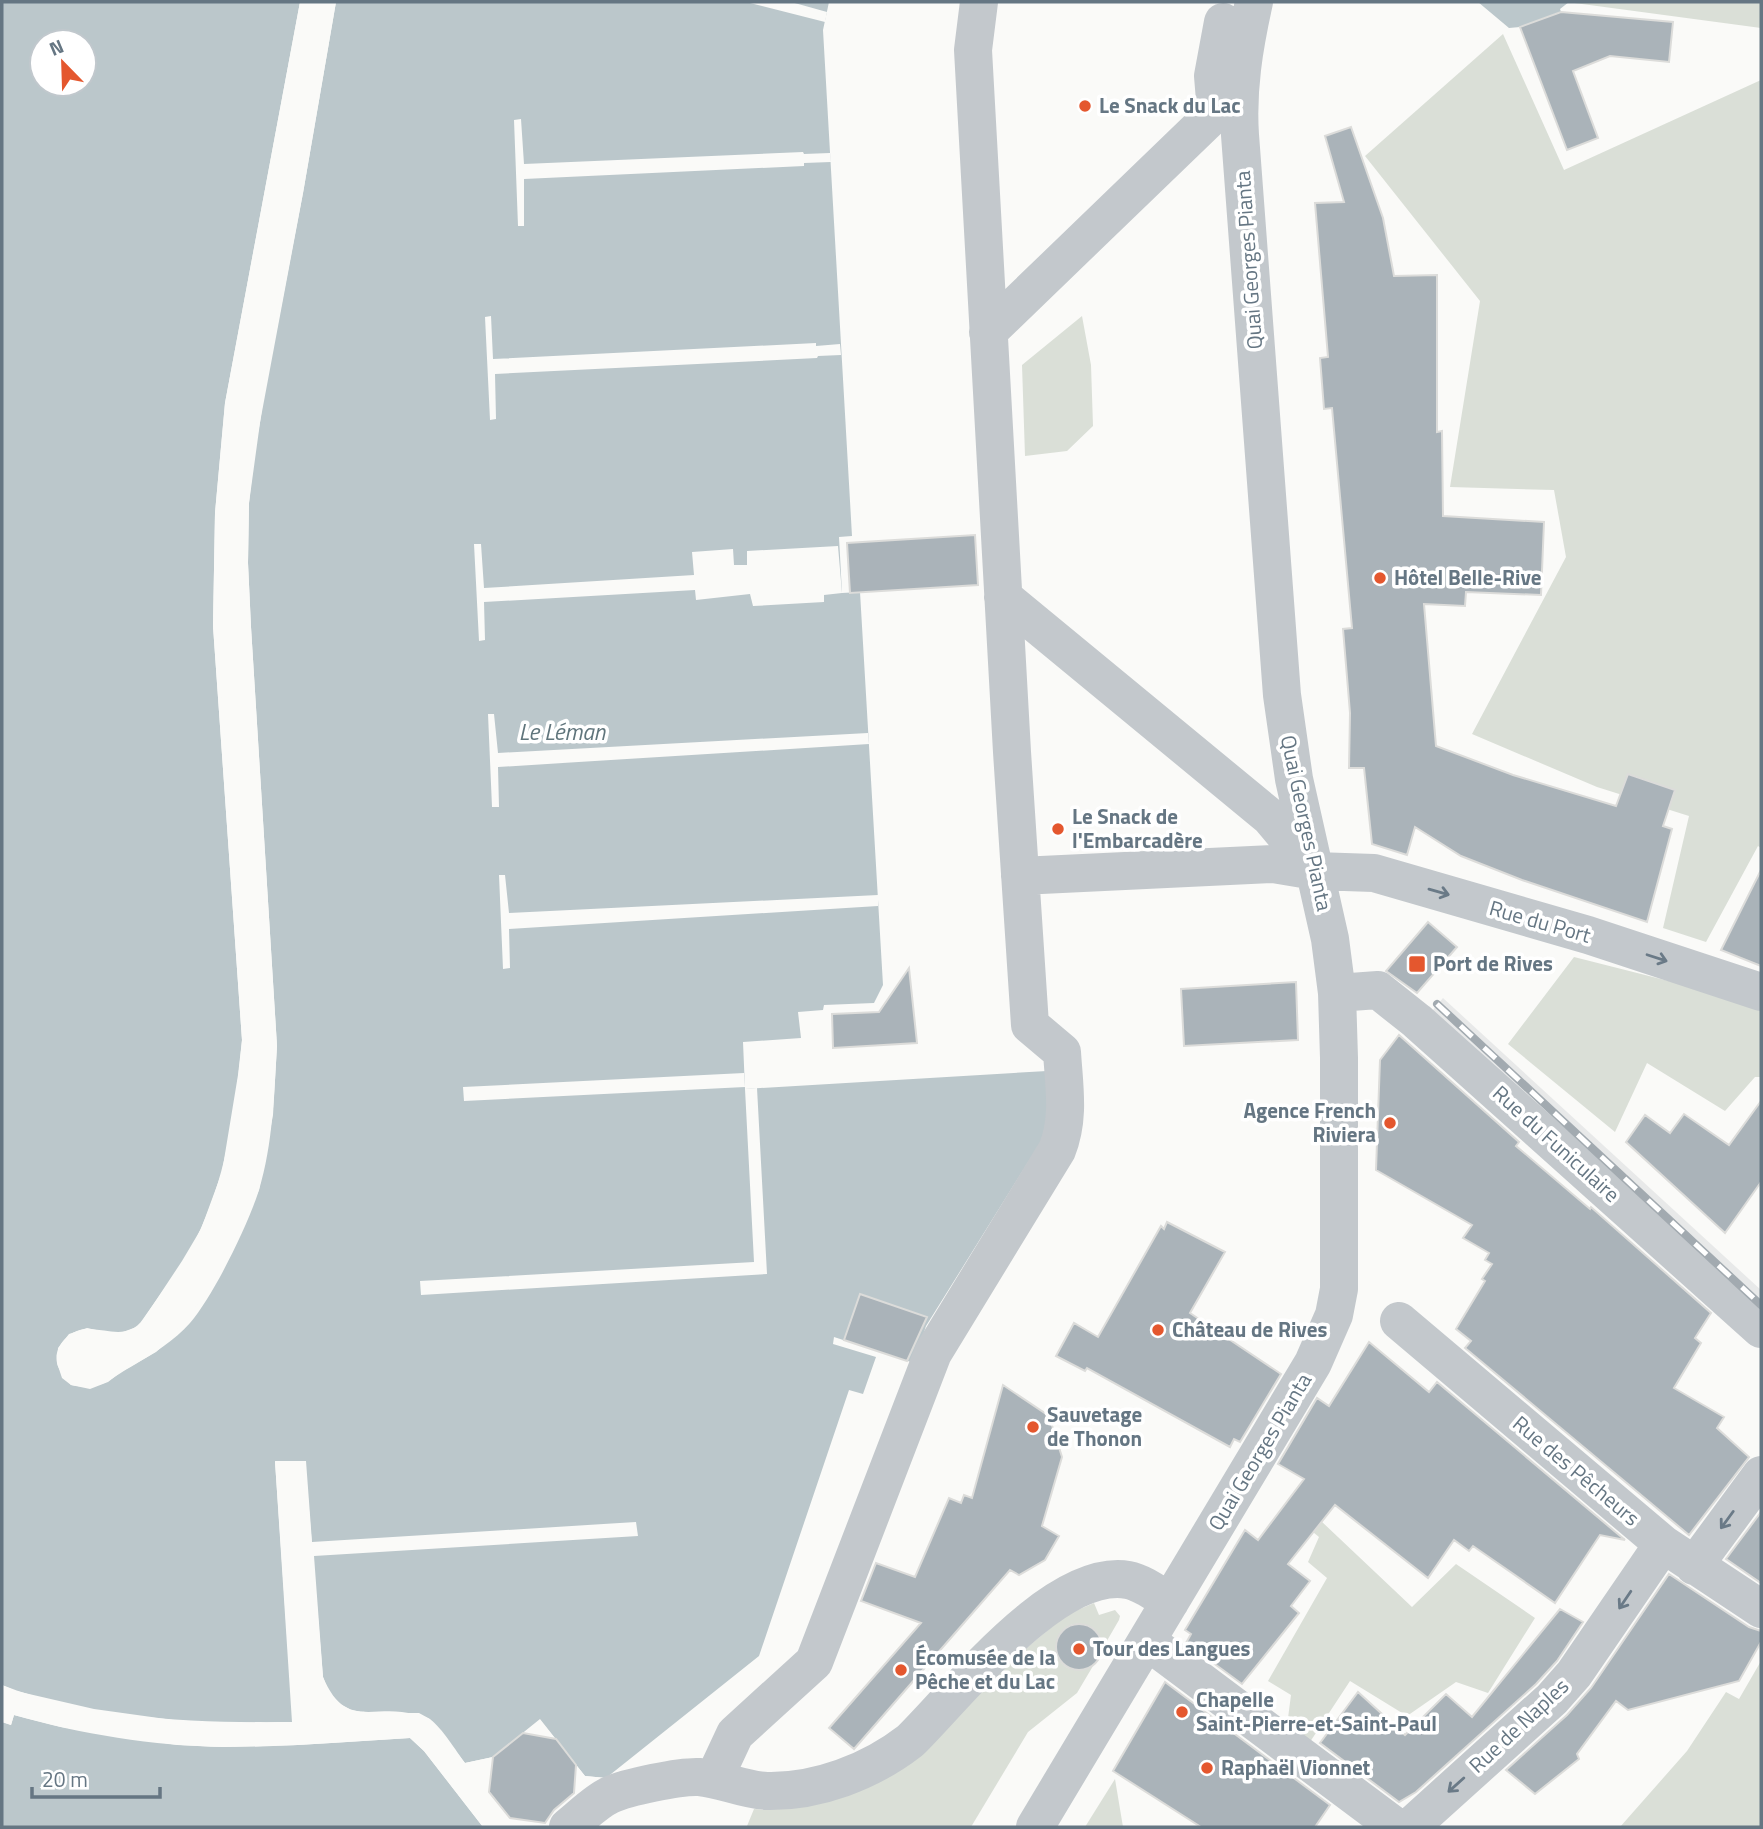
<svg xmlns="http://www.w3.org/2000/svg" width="1763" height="1829" font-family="'Titillium Web',sans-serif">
<rect width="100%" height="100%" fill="#fafaf8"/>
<path fill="#e8e9e9" d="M1443,998L1761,1290V1317L1432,1011Z"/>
<path fill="#dadfd7" d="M1567,2H1761V28Z
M1503,34L1564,170L1761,80V848L1758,846L1706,942L1663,928L1689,816L1597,787L1472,734L1566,557L1554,490L1450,487L1480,301L1365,156Z
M1082,316L1091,365L1093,426L1067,451L1025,456L1022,365Z
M1574,957L1732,997L1761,1007V1077H1755L1725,1111L1647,1063L1615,1132L1508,1044Z
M1302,1503L1412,1607L1456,1564L1535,1618L1488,1693L1456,1682L1407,1716L1350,1681L1310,1742L1288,1718L1291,1695L1268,1681L1327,1578L1308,1562L1319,1537L1291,1514Z
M1094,1603L1099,1615L1115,1610L1120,1616L1119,1620L1101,1651C1102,1640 1098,1632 1089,1627C1050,1607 1042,1688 1093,1666L1077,1693L1028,1732L971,1827L747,1826L754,1809L769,1810L980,1687L1066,1615Z
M1761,1661V1827H1620L1687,1751L1726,1692L1739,1699Z
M1115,1779L1123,1827H1085Z"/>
<path fill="#bbc7cb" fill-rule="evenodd" d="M2,2H300L225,403L215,513L213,626L242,1040C236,1103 228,1170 201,1228C187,1260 163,1290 143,1319C130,1339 109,1330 90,1329C73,1327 53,1345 57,1363C58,1370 67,1379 71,1385C104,1391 108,1379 134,1365C154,1353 174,1341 190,1323C214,1295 248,1225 259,1190C273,1144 274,1094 277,1046L251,627L248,563L249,503L255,449L303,193L336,2H829L823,30L852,536L839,537L842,593L860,592L883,985L874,1003L824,1005L823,1010L798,1012L801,1038L743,1042L745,1089L1047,1071L1050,1127L926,1326L914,1363L834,1337L833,1344L876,1357L863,1394L849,1390L759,1656L606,1778L585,1776L540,1720L493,1757L465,1763C457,1752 441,1727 431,1720C427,1717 420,1716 415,1715C376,1702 346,1732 323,1677L305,1461L275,1462L293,1722C198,1723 91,1720 2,1685ZM42,42H84V84H42Z
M1478,2H1569L1560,9L1561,12L1520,27L1509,28Z
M14,1715C81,1734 153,1746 224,1747C286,1747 348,1742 410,1738L424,1751L483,1827H2V1722L11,1725Z"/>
<path fill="#fafaf8" d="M300,2H304L228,403L218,513L217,626L245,1040L237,1108L225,1173L204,1231L141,1328L123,1335L110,1337L88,1332L71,1337L62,1349L60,1362L65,1376L73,1382L90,1385L106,1379L119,1369L154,1349L187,1320L206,1291L234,1239L255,1188L263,1153L269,1114L274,1046L247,627L244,563L245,503L260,401L300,192L332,2H336L303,193L263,401L249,503L248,563L251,627L277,1046L273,1115L259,1190L223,1268L190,1322L156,1352L121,1372L108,1382L90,1389L71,1385L62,1378L57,1363L58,1348L69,1334L87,1328L110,1333L123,1332L139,1326L182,1261L201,1229L222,1172L238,1075L242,1040L213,626L215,513L225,403Z
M746,2H791L827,12L825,22Z
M521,119L524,164L803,152L804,154L830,153L831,162L804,163V166L524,179V226H518L514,120Z
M491,316L493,359L816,343V346L840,344L841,355L818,356L817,358L495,374L496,419L490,420L485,317Z
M474,544H481L484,588L694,575L692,552L733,549L734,565H747V551L838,546L842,593L824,595V602L753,606L750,594L696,600L695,590L484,602L485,640L479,641Z
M488,714H494L498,753L868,733L869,744L498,767L499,807H492Z
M499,875H505L509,913L878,895V906L509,929L510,968L503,969Z
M744,1073L745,1087L464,1101L463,1087Z
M757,1088L767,1274L421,1295L420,1281L754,1262L745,1089Z
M275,1461H306L312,1542L636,1522L638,1536L314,1556L323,1677L329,1692L340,1704L351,1710L368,1713H419L430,1719L465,1763L493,1757L540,1719L585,1776L606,1778L602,1781L583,1778L539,1724L495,1760L465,1766L428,1722L418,1717H367L350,1713L337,1706L326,1694L319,1678L302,1464L279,1465L295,1725L218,1726L173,1723L94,1713L2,1689V1685L16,1691L94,1709L173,1720L218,1723L292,1722Z
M14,1711L61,1724L177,1741L223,1743L297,1741L411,1735L426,1749L487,1827H483L424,1751L410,1738L298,1745L223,1747L177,1745L61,1727L14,1715L11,1725L2,1722V1719L9,1721L11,1713Z"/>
<path fill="#aab3b9" stroke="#dcdcda" stroke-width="2" d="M1561,12L1673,22L1669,62L1610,56L1573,71L1598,138L1567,150L1520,27Z
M1351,127L1383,218L1394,276L1437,275V432L1442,431L1443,516L1544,522L1541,595L1466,592L1465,606L1424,604L1436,746L1513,775L1616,806L1628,774L1675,790L1663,826L1672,829L1647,922L1522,880L1461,856L1415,827L1407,855L1372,844L1364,768H1349L1350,713L1343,629L1352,628L1332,408L1324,409L1320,358L1328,357L1315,203L1344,202L1325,136Z
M975,535L978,585L850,593L847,543Z
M1761,870V966L1721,950Z
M1428,922L1457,947L1417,993L1386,971Z
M909,968L917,1043L833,1048L832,1014L879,1012Z
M1296,982L1298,1040L1184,1046L1181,989Z
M1399,1035L1519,1142L1516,1146L1590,1209L1591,1207L1711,1313L1695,1338L1701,1343L1674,1388L1724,1417L1717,1428L1749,1457L1689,1535L1465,1348L1471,1341L1456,1329L1485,1281L1482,1279L1492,1264L1485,1260L1489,1253L1463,1238L1472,1225L1376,1170L1380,1060Z
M1761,1101V1182L1725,1233L1626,1142L1645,1115L1670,1133L1684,1114L1729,1145Z
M1167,1222L1225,1252L1190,1313L1281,1374L1240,1442L1234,1439L1230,1447L1087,1368L1085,1371L1056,1356L1074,1323L1098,1337L1161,1226L1164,1229Z
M860,1294L927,1317L907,1361L844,1340Z
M1369,1342L1429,1392L1437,1382L1625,1540L1600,1535L1555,1603L1473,1546L1469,1551L1454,1540L1428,1578L1335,1505L1288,1564L1310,1581L1291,1606L1299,1613L1242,1684L1186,1643L1191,1634L1185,1630L1245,1530L1258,1540L1304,1479L1278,1464L1317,1398L1329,1406Z
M1003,1385L1049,1416L1062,1457L1042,1526L1059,1536L1045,1560L1019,1575L1010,1570L854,1749L829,1728L921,1623L861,1601L876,1563L915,1577L949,1498L961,1503L964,1495L972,1498Z
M1761,1512V1583L1726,1559Z
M1669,1574L1749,1627L1761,1631V1642L1739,1681L1628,1710L1616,1701L1577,1754L1579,1759L1535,1794L1506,1770L1567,1715L1591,1688Z
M1560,1609L1583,1622L1557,1661L1536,1684L1416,1792L1399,1802L1320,1743L1358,1692L1405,1735L1446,1694L1472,1717Z
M1056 1647a23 23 0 1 1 46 0a23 23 0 1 1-46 0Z
M1165,1682L1330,1805L1315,1827H1201L1113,1771Z
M523,1733L556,1739L576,1765L574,1793L554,1810L545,1823L510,1818L489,1792L493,1757Z"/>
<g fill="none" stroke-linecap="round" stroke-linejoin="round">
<path stroke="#c3c8cc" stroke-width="38" d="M988,332L1216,112L1213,76L1223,22
M1003,597L1270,817L1315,871L1273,864L1020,876
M1315,871L1374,873L1588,935L1761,992
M1337,993L1378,990L1417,1021L1761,1329
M1399,1321L1663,1544L1761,1609
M1694,1566L1761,1475
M1147,1641L1396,1827
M714,1779L735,1734L814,1662L933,1353L1057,1150C1070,1118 1064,1086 1062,1052L1030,1025L1012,752L973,50L979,2
M568,1827C581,1817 595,1802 610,1795C627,1787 681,1776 699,1777C722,1779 743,1790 767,1791C817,1792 870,1772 910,1741C957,1695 1055,1567 1128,1580C1143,1583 1157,1594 1170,1602
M1035,1827L1313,1363L1334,1315L1339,1289V1058L1337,993L1330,939L1294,779L1282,695L1240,135C1237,89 1244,47 1254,2
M1410,1827L1552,1699L1574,1674L1663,1544"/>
<defs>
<path id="rail" d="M1437,1004L1761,1305"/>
</defs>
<use href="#rail" stroke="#a2aab0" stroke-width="8"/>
<use href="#rail" stroke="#fff" stroke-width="5" stroke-dasharray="16" stroke-linecap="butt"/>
</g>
<defs><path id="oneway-shaft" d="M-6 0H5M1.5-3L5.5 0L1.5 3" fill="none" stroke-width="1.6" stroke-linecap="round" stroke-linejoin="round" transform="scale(1.75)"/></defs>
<g stroke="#6a7a87">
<use href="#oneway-shaft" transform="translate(1439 892) rotate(16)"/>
<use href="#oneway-shaft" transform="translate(1657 958) rotate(18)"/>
<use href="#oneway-shaft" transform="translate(1727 1520) rotate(126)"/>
<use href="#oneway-shaft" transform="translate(1625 1600) rotate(124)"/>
<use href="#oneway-shaft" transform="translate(1456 1785) rotate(138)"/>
</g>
<g fill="#e4572e" stroke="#fff" stroke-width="2.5">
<circle cx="1085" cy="106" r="7"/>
<circle cx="1380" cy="578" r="7"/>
<circle cx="1058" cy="829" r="7"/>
<rect x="1408" y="955" width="18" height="18" rx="3.5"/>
<circle cx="1390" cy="1123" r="7"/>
<circle cx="1158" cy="1330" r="7"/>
<circle cx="1033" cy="1427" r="7"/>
<circle cx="1079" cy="1649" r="7"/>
<circle cx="901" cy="1670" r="7"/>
<circle cx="1182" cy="1712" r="7"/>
<circle cx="1207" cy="1768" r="7"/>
</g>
<g text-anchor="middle" stroke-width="7" stroke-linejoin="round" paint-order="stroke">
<g font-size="21" font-weight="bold" fill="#657683" stroke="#fff" text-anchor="start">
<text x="1099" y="113">Le Snack du Lac</text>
<text x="1394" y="585">Hôtel Belle-Rive</text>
<text x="1072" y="824">Le Snack de<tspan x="1072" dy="24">l'Embarcadère</tspan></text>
<text x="1433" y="971">Port de Rives</text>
<text x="1376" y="1118" text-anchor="end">Agence French<tspan x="1376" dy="24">Riviera</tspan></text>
<text x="1172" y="1337">Château de Rives</text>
<text x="1047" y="1422">Sauvetage<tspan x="1047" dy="24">de Thonon</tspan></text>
<text x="1093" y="1656">Tour des Langues</text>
<text x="915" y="1665">Écomusée de la<tspan x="915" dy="24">Pêche et du Lac</tspan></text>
<text x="1196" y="1707">Chapelle<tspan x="1196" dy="24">Saint-Pierre-et-Saint-Paul</tspan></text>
<text x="1221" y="1775">Raphaël Vionnet</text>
</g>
<g font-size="21" fill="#657683" stroke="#fff">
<text transform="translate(1249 260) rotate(-94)" y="7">Quai Georges Pianta</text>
<text transform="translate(1306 823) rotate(78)" y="7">Quai Georges Pianta</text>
<text transform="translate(1540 922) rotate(16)" y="7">Rue du Port</text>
<text transform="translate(1556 1144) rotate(42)" y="7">Rue du Funiculaire</text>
<text transform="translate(1260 1452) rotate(-59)" y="7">Quai Georges Pianta</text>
<text transform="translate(1576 1471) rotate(40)" y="7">Rue des Pêcheurs</text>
<text transform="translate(1519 1726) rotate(-43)" y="7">Rue de Naples</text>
</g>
<g font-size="23" font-style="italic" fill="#60757c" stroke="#fff">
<text x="562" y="740">Le Léman</text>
</g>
</g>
<rect width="1763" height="1829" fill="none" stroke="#657683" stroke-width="7"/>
<g transform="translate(63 63) rotate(337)"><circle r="33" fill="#ffffff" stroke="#c1c8cd" stroke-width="2"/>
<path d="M0-5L12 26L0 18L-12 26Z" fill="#e4572e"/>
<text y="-10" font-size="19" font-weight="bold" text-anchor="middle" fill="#657683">N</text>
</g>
<path d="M32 1787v10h128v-10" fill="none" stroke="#657683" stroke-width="3.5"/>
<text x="42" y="1787" font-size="21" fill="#657683" stroke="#ffffff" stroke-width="5" paint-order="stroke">20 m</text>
</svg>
